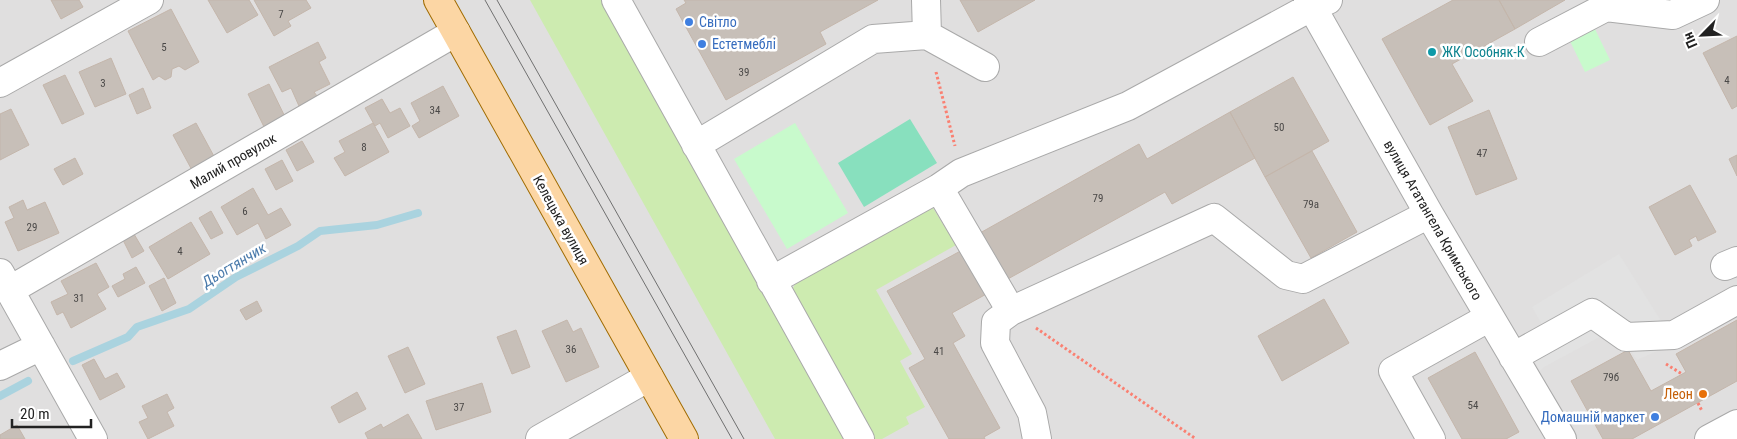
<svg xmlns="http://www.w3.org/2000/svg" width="1737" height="439" font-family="'Roboto Condensed',sans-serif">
<rect width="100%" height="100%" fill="#f2efe9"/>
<path fill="#e0dfdf" d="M0,0H1737V439H0Z"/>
<path fill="#cdebb0" d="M530,0H606L849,439H775Z
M928,206L933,208L956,245L876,290L912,354L900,361L925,407L906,417L909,424L882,439H866L792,290L798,278Z"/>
<path fill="#c8facc" d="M1592,23L1610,60L1585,72L1567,35Z
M795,123L848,213L787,249L734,159Z"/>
<path fill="#88e0be" d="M910,119L937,163L864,207L838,163Z"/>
<path fill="#e2e2e2" d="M1619,254L1675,343L1637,360L1624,341L1607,333L1544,367L1540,371L1529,349L1545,330L1532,307Z"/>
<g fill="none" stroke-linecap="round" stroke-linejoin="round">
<path stroke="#aad3df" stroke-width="8" d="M73,361L128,337L137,327L189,309L236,277L298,246L320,231L377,225L418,213
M0,396L28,381"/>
</g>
<path fill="#c7bfb8" stroke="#c4b6ab" d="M51,0H79L83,7L61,19Z
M208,0H249L258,15L227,33Z
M254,0H306L311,8L288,21L291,26L274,36Z
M684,0H878L820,32L826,44L726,100L676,9L686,3Z
M960,0H1035L978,32Z
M1453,0H1499L1515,29L1452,64L1473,101L1430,125L1382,39Z
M1499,0H1565L1515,29Z
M171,9L199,62L185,70L179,66L172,69L171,77L165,80L159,76L153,80L128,31Z
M1737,36V106L1732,109L1703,53Z
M318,42L326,58L319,62L330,84L314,92L317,96L299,106L291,88L282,92L269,67Z
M111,58L126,94L95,107L79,72Z
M65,75L84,114L62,124L43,85Z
M1293,77L1329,141L1265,177L1230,112Z
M269,84L288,123L267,133L248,94Z
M443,86L459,116L419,138L412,126L420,121L411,103Z
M143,88L151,108L137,114L129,95Z
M382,99L390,113L400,108L410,126L388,138L380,123L375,126L365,108Z
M11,109L29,145L0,160V114Z
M1489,110L1517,179L1476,195L1448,127Z
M1230,112L1255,158L1172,204L1165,192L1006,280L980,233L1139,144L1147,159Z
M196,123L216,160L193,172L173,135Z
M373,123L389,152L345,176L334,158L345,152L339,141Z
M302,141L314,162L297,171L286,150Z
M1312,151L1357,232L1311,258L1265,177Z
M1737,155V176L1729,159Z
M75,158L83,174L63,185L54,169Z
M282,160L293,181L276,190L265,169Z
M1690,185L1716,232L1698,241L1696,236L1689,240L1692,246L1675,255L1649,207Z
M253,188L268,215L281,208L291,225L266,239L258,223L237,235L221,207Z
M23,200L27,210L45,202L59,233L18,251L5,222L14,218L9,207Z
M211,211L223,233L211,239L199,218Z
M191,222L210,254L168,279L149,247Z
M134,234L144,251L132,258L123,240Z
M966,248L990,292L952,313L965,336L953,343L1000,428L984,437L985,439H949L909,368L925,359L887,291Z
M96,263L109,287L97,294L106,309L71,328L63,312L57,315L51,302L68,294L61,281Z
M136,267L145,283L118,297L112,286L125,279L123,274Z
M164,278L176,303L162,311L149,286Z
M1324,299L1349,343L1282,381L1258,336Z
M257,301L262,311L246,320L240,310Z
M567,320L573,332L581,328L599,367L566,382L542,331Z
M1737,320V381L1632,439H1603L1571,381L1628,350L1651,391L1686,372L1676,354Z
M516,330L530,367L512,374L497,337Z
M408,347L425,384L405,393L388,356Z
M1475,352L1519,432L1506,439H1462L1428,378Z
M94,359L105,379L117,373L125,387L100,400L82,365Z
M482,383L491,412L436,430L426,401Z
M357,392L366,409L339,423L331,407Z
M167,394L174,408L167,412L174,426L148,439L139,422L148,418L142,406Z
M408,414L422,439H368L365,433L381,424L383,428Z
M17,425L25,439H0V435Z"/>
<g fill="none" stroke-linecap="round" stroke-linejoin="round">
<defs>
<path id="minor" d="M616,0L860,439
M926,0L927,35
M1308,0L1429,214L1562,439
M1539,42L1606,7L1673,15L1705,0
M0,83L149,0
M696,145L873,39L927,35L985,67
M939,188L1011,311
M1725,266L1737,261
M0,273L93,439
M771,281L939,188L961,173L1128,106L1311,7L1328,0
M10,290L456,32
M1513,357L1592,313L1626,337L1674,335L1737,300
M0,366L41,346
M540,439L649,377
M1037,439L1032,413L995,343L996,322L1011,311L1214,218L1286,275L1303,279L1429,214
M1431,439L1393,371L1490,317
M1709,439L1737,424"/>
<path id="major" d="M438,0L684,439"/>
</defs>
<use href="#minor" stroke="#a9a9a9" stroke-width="30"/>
<use href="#major" stroke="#a06b00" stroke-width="30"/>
<path stroke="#fa8072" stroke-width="3" stroke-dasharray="2.5 2.5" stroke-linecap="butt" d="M936,72L955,146
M1036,328L1196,439
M1666,364L1682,374
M1698,403L1702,411"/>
<use href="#minor" stroke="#fff" stroke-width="28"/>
<use href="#major" stroke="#fcd6a4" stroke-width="28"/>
<path stroke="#707070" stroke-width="1" d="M485,0L732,439
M497,0L744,439"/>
</g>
<g fill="#3f7fe0" stroke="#fff" stroke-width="2">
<circle cx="689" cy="22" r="5"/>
<circle cx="702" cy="44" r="5"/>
<circle cx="1655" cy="417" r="5"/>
</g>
<circle fill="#0f9aa8" stroke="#fff" stroke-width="2" cx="1432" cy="52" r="5"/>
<circle fill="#e8710a" stroke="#fff" stroke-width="2" cx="1703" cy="394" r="5"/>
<g text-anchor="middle" stroke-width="5" stroke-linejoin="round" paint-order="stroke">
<g font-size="11" fill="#4b4948">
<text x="281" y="18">7</text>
<text x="164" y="51">5</text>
<text x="744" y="76">39</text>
<text x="1727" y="84">4</text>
<text x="103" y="87">3</text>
<text x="435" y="114">34</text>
<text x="1279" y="131">50</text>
<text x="364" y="151">8</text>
<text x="1482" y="157">47</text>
<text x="1098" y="202">79</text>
<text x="1311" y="208">79а</text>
<text x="245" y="215">6</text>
<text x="32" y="231">29</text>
<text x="180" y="255">4</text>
<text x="79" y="302">31</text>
<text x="571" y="353">36</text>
<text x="939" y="355">41</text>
<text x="1611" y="381">79б</text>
<text x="1473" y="409">54</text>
<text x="459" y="411">37</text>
</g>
<g font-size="14" fill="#366cbe" stroke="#fff" text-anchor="start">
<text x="699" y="27">Світло</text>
<text x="712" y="49">Естетмеблі</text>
<text x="1645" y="422" text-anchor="end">Домашній маркет</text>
</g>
<g font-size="14" fill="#0d838f" stroke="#fff" text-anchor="start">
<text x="1442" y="57">ЖК Особняк-К</text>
</g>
<g font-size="14" fill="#222" stroke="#fff">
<text transform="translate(233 161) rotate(-30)" y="5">Малий провулок</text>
<text transform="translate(561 220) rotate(61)" y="5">Келецька вулиця</text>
<text transform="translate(1433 220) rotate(60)" y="5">вулиця Агатангела Кримського</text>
</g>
<g font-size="14" fill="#c56008" stroke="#fff" text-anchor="end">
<text x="1693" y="399">Леон</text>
</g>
<g font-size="15" font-style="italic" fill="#4a7aab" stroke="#fff">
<text transform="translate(234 265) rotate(-31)" y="5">Дьогтянчик</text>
</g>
</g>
<g transform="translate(1702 35) rotate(246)" stroke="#ffffff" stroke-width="4" paint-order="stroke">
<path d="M0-4L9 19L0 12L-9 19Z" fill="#222222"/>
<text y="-8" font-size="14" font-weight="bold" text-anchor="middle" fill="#222222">Пн</text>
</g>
<path d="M12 419v8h79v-8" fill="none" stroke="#222222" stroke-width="2.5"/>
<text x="20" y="419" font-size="15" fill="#222222" stroke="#ffffff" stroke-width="4" paint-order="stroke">20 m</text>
</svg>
